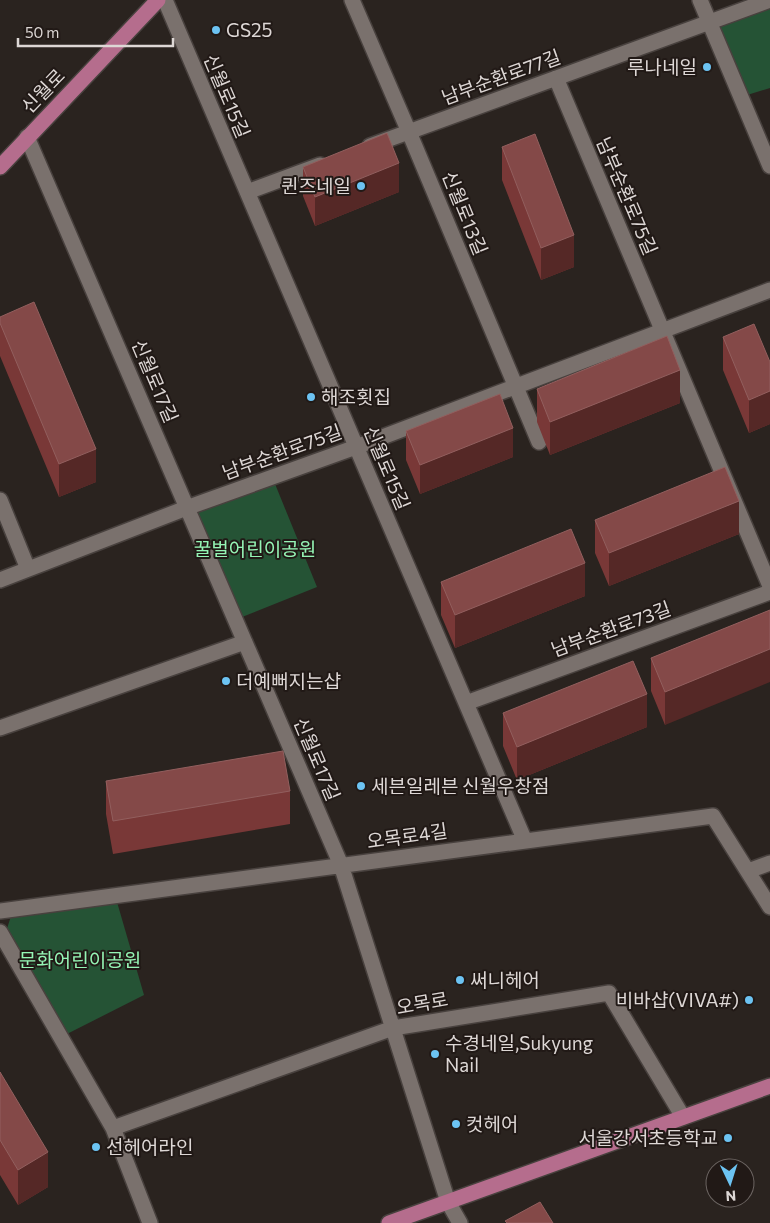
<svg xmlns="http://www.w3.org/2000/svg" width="770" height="1223" font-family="Commissioner,'Noto Sans KR',sans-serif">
<rect width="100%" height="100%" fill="#2a231f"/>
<path fill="#255335" d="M770,3V88L744,96L713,23Z
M273,479L317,587L237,619L193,511Z
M117,902L144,995L65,1035L4,938L11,916Z"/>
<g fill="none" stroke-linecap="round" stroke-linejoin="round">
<defs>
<path id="minor" d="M165,0L525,841
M352,0L409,132L539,442
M700,0L770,166
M556,78L770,586
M27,137L341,865L448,1202L460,1223
M370,146L770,0
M247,192L320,165
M0,500L28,569
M0,580L189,507L356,447L770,290
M466,703L770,592
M0,728L245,642
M748,871L770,863
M0,911L713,816L770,907
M0,932L113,1128L150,1223
M113,1128L393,1028L609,993L683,1117"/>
<path id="major" d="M0,167L158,0
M389,1223L770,1086"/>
</defs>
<use href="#minor" stroke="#48413e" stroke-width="18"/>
<use href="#major" stroke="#48413e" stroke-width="18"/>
<use href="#minor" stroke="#7a716d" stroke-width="15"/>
<use href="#major" stroke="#b56d8d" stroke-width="15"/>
</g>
<path fill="#793837" d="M502,147L574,267L541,280L502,180Z
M303,167L399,192L315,226L303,196Z
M0,317L96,482L59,497L0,356Z
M723,337L770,362V424L749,433L723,370Z
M537,389L680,403L550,455L537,422Z
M406,431L513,457L420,494L406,460Z
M595,520L739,534L609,586L595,553Z
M441,582L585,596L455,648L441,615Z
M770,610L665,725L651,691V658Z
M503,713L647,727L517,780L503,746Z
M106,781L290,791V824L113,854L106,814Z
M0,1072L48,1187L18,1205L0,1175Z"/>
<path fill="#552826" d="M399,163V192L315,226V197Z
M574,235V267L541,280V248Z
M680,370V403L550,455V422Z
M770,391V424L749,433V400Z
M513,428V457L420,494V465Z
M96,449V482L59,497V464Z
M739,501V534L609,586V553Z
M585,563V596L455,648V615Z
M770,649V682L665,725V692Z
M647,694V727L517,780V747Z
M48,1152V1187L18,1205V1170Z"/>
<path fill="#844948" stroke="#925f5e" d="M387,133L399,163L315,197L303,167Z
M535,134L574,235L541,248L502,147Z
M34,302L96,449L59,464L0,323V317Z
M754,324L770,362V391L749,400L723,337Z
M667,336L680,370L550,422L537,389Z
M500,394L513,428L420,465L406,431Z
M725,467L739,501L609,553L595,520Z
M571,529L585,563L455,615L441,582Z
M770,610V649L665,692L651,658Z
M633,661L647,694L517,747L503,713Z
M283,751L290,791L113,821L106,781Z
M0,1072L48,1152L18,1170L0,1140Z
M540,1202L553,1223H507L505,1221Z"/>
<g fill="#6cc3f2" stroke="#211916" stroke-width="2">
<circle cx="216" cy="30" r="5"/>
<circle cx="707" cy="67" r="5"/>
<circle cx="361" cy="186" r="5"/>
<circle cx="311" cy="397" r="5"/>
<circle cx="226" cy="681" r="5"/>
<circle cx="361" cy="786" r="5"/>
<circle cx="460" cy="980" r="5"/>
<circle cx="749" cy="1000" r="5"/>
<circle cx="435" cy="1054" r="5"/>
<circle cx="456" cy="1124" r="5"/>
<circle cx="728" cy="1138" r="5"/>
<circle cx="96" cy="1147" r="5"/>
</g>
<g text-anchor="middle" stroke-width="4" stroke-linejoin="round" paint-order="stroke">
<g font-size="19" fill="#ddd7d5" stroke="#211916" text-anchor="start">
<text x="226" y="37">GS25</text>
<text x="697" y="74" text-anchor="end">루나네일</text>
<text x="351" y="193" text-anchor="end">퀸즈네일</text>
<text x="321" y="404">해조횟집</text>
<text x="236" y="688">더예뻐지는샵</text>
<text x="371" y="793">세븐일레븐 신월우창점</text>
<text x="470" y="987">써니헤어</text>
<text x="739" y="1007" text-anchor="end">비바샵(VIVA#)</text>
<text x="445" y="1050">수경네일,Sukyung<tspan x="445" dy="22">Nail</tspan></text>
<text x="466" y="1131">컷헤어</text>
<text x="718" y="1145" text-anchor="end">서울강서초등학교</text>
<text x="106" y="1154">선헤어라인</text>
</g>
<g font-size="19" fill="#ddd7d5" stroke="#211916">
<text transform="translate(501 77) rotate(-20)" y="7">남부순환로77길</text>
<text transform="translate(43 91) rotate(-46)" y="7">신월로</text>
<text transform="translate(227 96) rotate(67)" y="7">신월로15길</text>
<text transform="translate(627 196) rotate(67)" y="7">남부순환로75길</text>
<text transform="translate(465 213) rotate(68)" y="7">신월로13길</text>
<text transform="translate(155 381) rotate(67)" y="7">신월로17길</text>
<text transform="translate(282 452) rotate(-20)" y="7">남부순환로75길</text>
<text transform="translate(387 468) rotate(67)" y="7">신월로15길</text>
<text transform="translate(611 629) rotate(-20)" y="7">남부순환로73길</text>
<text transform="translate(317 759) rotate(67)" y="7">신월로17길</text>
<text transform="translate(407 836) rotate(-8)" y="7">오목로4길</text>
<text transform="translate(422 1003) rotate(-10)" y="7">오목로</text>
</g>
<g font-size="19" fill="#95f5b5" stroke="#211916">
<text x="255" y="556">꿀벌어린이공원</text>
<text x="80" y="967">문화어린이공원</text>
</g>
</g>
<g transform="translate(730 1183) rotate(176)"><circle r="24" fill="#211916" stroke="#6c6562"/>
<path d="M0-4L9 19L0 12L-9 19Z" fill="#6cc3f2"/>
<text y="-8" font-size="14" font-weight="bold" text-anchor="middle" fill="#ddd7d5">N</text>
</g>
<path d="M18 38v8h155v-8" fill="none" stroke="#ddd7d5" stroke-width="2.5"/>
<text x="25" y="38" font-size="15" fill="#ddd7d5" stroke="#211916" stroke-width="4" paint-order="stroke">50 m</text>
</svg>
